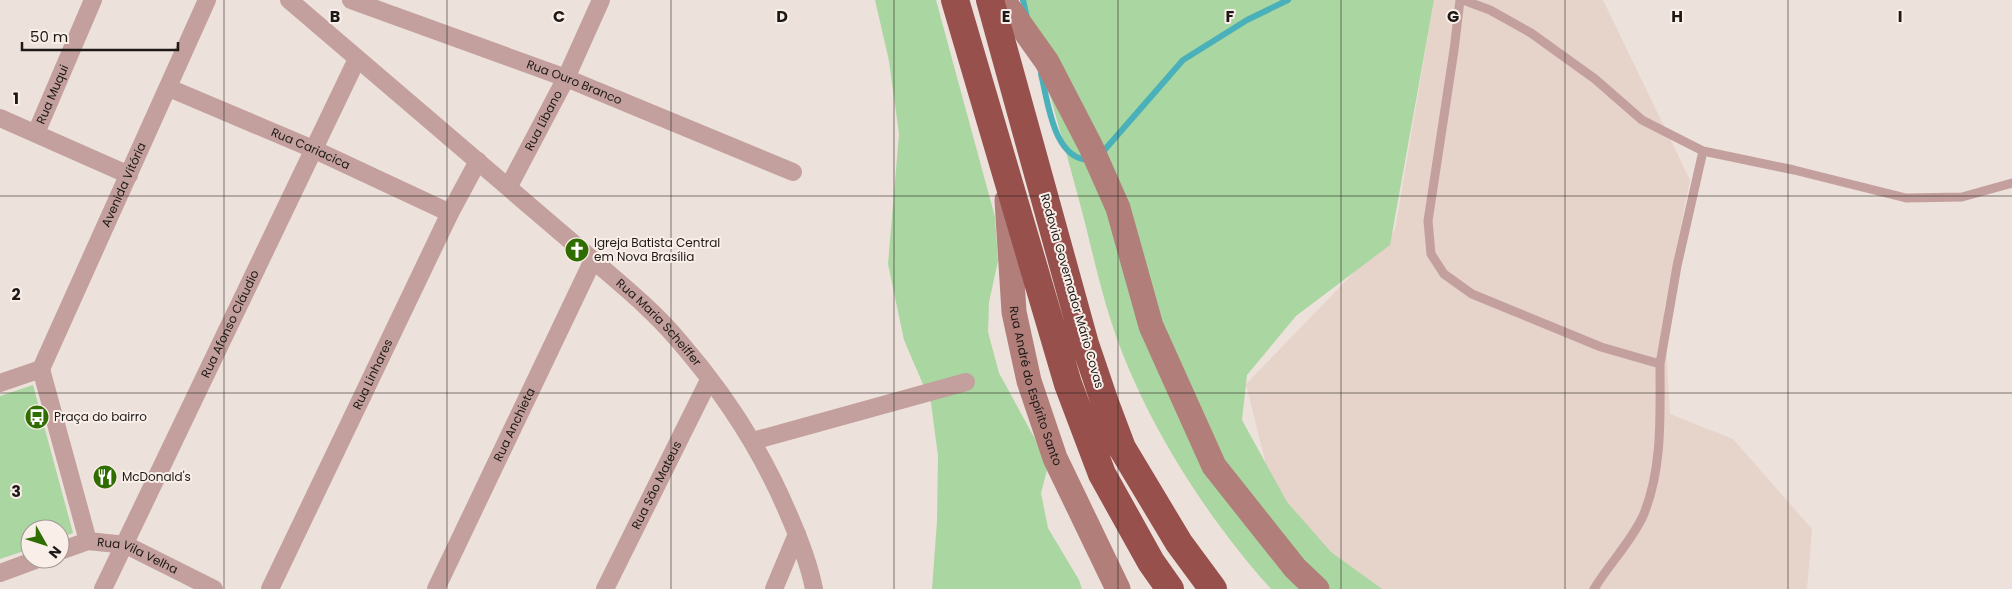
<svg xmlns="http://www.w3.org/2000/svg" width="2012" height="589" font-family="Poppins,sans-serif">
<rect width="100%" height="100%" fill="#ede1dc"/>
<path fill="#e6d3ca" d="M1434,0H1603L1690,180L1664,310L1670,414L1733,439L1812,529L1807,589H1358L1280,521L1246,384L1395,230Z"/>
<path fill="#aad6a1" d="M875,0H936L995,217L998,261L989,302L988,332L999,373L1035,439L1047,470L1041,493L1048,528L1079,580L1082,589H932L937,521L938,456L931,403L904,340L888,264L899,134L889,61Z
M1022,0H1434L1390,245L1296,316L1247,375L1242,420L1287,502L1331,552L1382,589H1271C1205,516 1141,415 1111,321C1098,281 1090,240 1079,200C1061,133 1042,66 1022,0Z
M33,385L73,533L60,538V529H30V549L0,559V396Z"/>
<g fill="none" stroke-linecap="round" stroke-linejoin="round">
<path stroke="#4ab1ba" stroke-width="6" d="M1023,0L1027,18
M1041,74C1048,101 1053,160 1090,160
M1101,154L1183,60L1247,20L1288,0"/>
<path stroke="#c3a09d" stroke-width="9" d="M1460,0L1454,50L1428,221L1431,254L1444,274L1472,294L1601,347L1660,364C1660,413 1663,469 1643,516C1631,542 1609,564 1594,589
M1463,0L1490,10L1531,33L1595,79L1642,120L1703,151L1794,170L1906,198L1962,197L2012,183
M1660,364L1677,266L1703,151"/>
<g stroke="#c3a09d" stroke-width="18">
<path id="s1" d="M289,0L593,260C622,285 654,311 679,341C725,394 761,449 788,513C799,538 809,563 814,589"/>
<path id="s2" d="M351,0L566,78L793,172"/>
<path id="s3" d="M169,88L313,149L450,213"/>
<path d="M0,118L129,175"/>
<path id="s4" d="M36,133L93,0"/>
<path id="s5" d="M509,186L566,78L601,0"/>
<path id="s6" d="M41,369L207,0"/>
<path d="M0,383L41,369L88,541"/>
<path d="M753,441L966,382"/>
<path id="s7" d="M60,551L88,541L126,545L214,589"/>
<path d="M0,573L38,559"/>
<path id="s8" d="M103,589L357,59"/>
<path id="s9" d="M270,589L450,213L478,161"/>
<path id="s10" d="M436,589L593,260"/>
<path id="s11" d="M605,589L709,380"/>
<path d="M774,589L797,534"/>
</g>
<g stroke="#b17e7a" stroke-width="25">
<path d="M1003,0L1047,62L1091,147L1118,208L1151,326L1214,466L1295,568L1317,589"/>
<path id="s12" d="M1007,200L1014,312L1029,381L1055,458L1118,589"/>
</g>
<path stroke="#97504c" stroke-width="28" d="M955,0L1068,384L1102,474L1151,562L1170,589
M990,0L1085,344L1105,403L1122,448L1179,543L1213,589"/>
</g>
<path fill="none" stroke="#1d1917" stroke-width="1" stroke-opacity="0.55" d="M224,0V589M447,0V589M671,0V589M894,0V589M1118,0V589M1341,0V589M1565,0V589M1788,0V589M0,196H2012M0,393H2012"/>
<defs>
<symbol id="church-disc" viewBox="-11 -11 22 22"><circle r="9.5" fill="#306d00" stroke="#faeee9"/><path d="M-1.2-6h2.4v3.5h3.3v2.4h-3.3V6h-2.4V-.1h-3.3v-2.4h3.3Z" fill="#fff"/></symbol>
<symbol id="bus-disc" viewBox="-11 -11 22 22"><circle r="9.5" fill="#306d00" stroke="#faeee9"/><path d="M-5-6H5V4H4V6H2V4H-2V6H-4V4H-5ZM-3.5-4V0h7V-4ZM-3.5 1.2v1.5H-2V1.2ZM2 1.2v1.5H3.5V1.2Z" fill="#fff"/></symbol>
<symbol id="restaurant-disc" viewBox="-11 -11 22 22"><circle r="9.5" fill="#306d00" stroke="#faeee9"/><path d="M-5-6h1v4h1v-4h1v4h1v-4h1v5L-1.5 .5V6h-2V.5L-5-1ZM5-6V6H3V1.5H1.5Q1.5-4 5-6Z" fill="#fff"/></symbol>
</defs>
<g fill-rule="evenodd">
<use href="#church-disc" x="563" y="236" width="28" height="28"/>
<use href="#bus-disc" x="23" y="403" width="28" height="28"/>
<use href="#restaurant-disc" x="91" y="463" width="28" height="28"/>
</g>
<g text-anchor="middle" stroke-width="4" stroke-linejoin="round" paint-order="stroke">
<g font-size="12" fill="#1d1917" stroke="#faeee9">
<text dy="4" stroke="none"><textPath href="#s2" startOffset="238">Rua Ouro Branco</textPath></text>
<text dy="4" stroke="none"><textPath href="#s4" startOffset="42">Rua Muqui</textPath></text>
<text dy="4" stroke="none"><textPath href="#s5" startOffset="74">Rua Líbano</textPath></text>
<text dy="4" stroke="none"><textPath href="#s3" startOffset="154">Rua Cariacica</textPath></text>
<text dy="4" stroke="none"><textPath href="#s6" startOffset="202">Avenida Vitória</textPath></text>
<text transform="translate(1072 291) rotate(74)" y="4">Rodovia Governador Mário Covas</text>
<text dy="4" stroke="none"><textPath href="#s8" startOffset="294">Rua Afonso Cláudio</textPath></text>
<text dy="4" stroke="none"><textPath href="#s1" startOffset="491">Rua Maria Scheiffer</textPath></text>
<text dy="4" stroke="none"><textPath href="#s9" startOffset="238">Rua Linhares</textPath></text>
<text dy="4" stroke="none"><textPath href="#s12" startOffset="189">Rua André do Espírito Santo</textPath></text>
<text dy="4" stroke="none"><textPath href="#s10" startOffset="182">Rua Anchieta</textPath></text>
<text dy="4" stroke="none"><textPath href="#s11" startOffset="116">Rua São Mateus</textPath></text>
<text dy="4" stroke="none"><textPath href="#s7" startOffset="82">Rua Vila Velha</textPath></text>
</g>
<g font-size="12" fill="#1d1917" stroke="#faeee9" text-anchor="start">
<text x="594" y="247">Igreja Batista Central<tspan x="594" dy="14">em Nova Brasília</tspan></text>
<text x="54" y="421">Praça do bairro</text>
<text x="122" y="481">McDonald's</text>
</g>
</g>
<g font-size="16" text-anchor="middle" font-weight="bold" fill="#1d1917" stroke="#faeee9" stroke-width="4" stroke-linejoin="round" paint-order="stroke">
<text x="335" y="22">B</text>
<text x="559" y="22">C</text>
<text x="782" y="22">D</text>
<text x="1006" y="22">E</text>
<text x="1230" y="22">F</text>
<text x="1453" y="22">G</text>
<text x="1677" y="22">H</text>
<text x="1900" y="22">I</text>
<text x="16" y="104">1</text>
<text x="16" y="300">2</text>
<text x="16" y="497">3</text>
</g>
<g transform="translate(45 544) rotate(129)"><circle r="24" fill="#faeee9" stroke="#a29995"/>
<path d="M0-4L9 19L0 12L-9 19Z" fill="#306d00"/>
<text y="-8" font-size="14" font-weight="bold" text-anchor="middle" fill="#1d1917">N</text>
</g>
<path d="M22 42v8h156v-8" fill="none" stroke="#1d1917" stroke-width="2.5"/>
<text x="30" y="42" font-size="15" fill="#1d1917" stroke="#faeee9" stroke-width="4" paint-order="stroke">50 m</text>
</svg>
